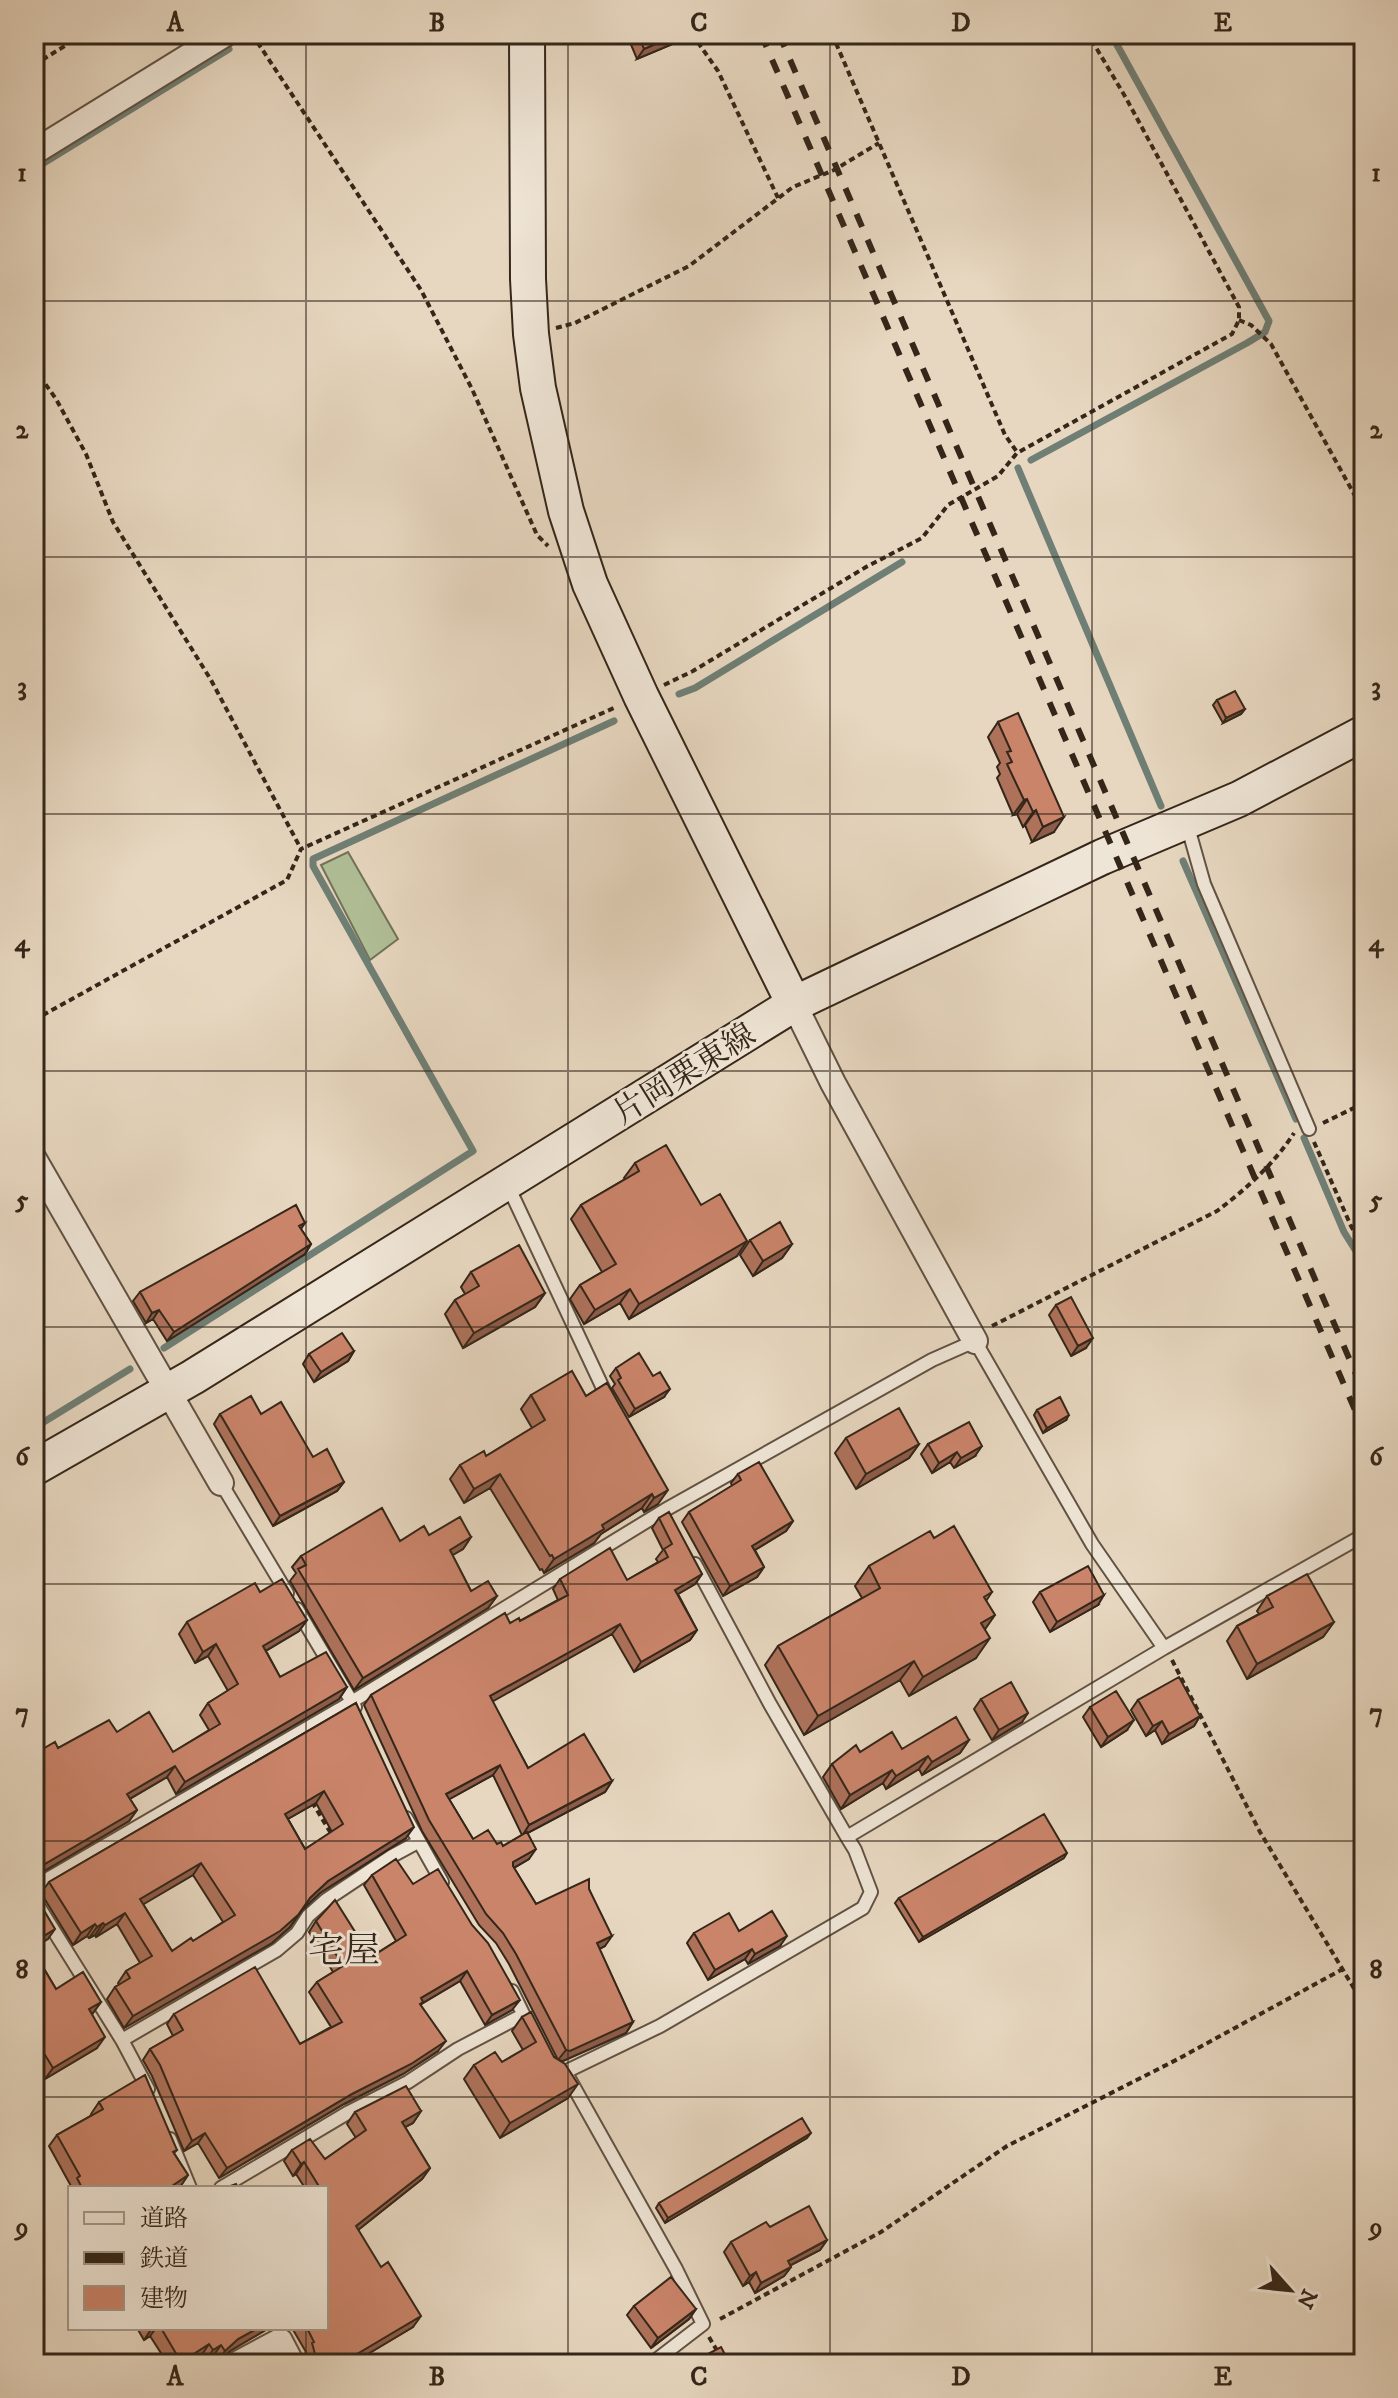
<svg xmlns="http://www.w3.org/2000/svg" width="1398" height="2398" font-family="'IM FELL DW Pica','Noto Serif JP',serif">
<rect width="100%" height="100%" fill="#e7d7c0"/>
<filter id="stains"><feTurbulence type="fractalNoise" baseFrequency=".0025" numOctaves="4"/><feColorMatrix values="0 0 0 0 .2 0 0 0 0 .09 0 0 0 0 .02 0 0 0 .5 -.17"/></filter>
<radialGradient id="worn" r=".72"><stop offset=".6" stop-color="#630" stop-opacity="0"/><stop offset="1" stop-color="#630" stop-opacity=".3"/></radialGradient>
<path fill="#b0bf97" stroke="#727258" stroke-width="2" d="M348,852L398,939L370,960L321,865Z"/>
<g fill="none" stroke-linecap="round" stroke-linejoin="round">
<path stroke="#6f7f75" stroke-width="7" d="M34,169L229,49
M1031,460L1247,343L1265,332L1269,321L1111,34
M1018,468L1161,806
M679,694L695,688L902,562
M1183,861L1296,1119
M1304,1138L1344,1232L1364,1264
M164,1348L473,1151L313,866V859L614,721
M34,1428L130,1369"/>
<defs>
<path id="lane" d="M1187,824L1204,884L1309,1129
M508,1186L609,1401
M221,1483L287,1593
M695,1564L770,1704L847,1837
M297,1609L355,1707
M406,1818L442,1882
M34,1887L340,1709L665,1510L932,1360L975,1341L1092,1544L1164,1648
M34,1899L122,2040L148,2089
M512,1991L530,2028
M122,2040L277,1950L297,1933L308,1916L326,1900L392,1856L418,1842
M565,2072L660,2026L863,1908L871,1892L855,1850L847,1837L1164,1648L1364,1535
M567,2075L676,2269L703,2324L651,2364
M170,2139L190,2188
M221,2188L349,2112L408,2082L458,2049L523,2015"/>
<path id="street" d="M34,152L225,34
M794,1004L833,1083L975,1341
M34,1159L221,1483
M237,2364L280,2341L292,2364"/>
<path id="secondary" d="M527,34L528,279L531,334L538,388L566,511L590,584L641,696L794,1004
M34,1468L193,1377L794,1004L1102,857L1239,799L1364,733"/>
</defs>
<use href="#lane" stroke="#615243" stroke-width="16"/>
<use href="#street" stroke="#615243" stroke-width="28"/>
<use href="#secondary" stroke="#342619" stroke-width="38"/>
<path stroke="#342619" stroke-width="4" stroke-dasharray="6 4" stroke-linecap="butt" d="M252,34L421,290L472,389L537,535L548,546
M692,34L718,71L778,198
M832,34L1005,435L1017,452
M34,65L84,34
M1239,320L1251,325L1271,344L1364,512
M556,328L575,323L689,266L793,187L834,170L879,143
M34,368L56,399L86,454L113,522L211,680L301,849
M664,685L693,671L866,567L922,538L948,505L998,476L1017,453L1232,334L1239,320V307L1126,98L1088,34
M34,1020L287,880L301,849L616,707
M1323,1123L1364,1103
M1314,1142L1351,1226L1364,1249
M992,1326L1217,1211C1245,1190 1275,1163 1294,1133
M1172,1660L1260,1832L1364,2005
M312,1802L332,1835
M720,2319L881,2232L1007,2146L1178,2059L1341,1970
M709,2337L719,2354"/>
<use href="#lane" stroke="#efe5d6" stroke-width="12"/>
<use href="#street" stroke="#efe5d6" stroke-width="24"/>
<use href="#secondary" stroke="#efe5d6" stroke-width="34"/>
<path stroke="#342619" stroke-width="6" stroke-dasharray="14 14" stroke-linecap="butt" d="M761,34L1364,1431
M779,34L1364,1393"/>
</g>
<path fill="#ae725b" stroke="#342619" stroke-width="2" fill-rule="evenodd" d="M634,34H681L675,43L637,59L629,40Z
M1217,700L1245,709L1241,714L1223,723L1213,705Z
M998,722L1054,832L1032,842L1025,825L1023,827L1017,814L1013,815L997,778L1000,774L997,767L1000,763L988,737Z
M635,1163L701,1205L737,1256L629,1319L620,1303L584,1324L570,1299L580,1285L602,1272L571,1219L581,1205L625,1179L624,1178Z
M305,1223L301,1229L311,1244L305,1254L167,1341L153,1319L146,1323L133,1301L140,1292Z
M750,1240L792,1244L782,1258L753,1276L740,1255Z
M471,1272L545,1293L535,1307L463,1348L445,1314L455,1300L465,1294L461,1287Z
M1056,1305L1086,1348L1071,1356L1049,1315Z
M354,1351L348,1361L314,1382L303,1364L309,1354Z
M616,1368L664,1397L629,1417L612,1388L615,1384L610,1376Z
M607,1383L658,1504L644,1512L642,1508L601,1534L594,1543L544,1573L542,1569L540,1570L490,1488L464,1503L450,1479L460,1465L486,1456L532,1428L521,1409L531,1395L586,1396Z
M1037,1410L1066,1420L1043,1433L1034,1415Z
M220,1414H261L344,1482L337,1491L273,1526L214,1424Z
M846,1438L919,1444L909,1458L856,1489L835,1453Z
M928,1444L975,1456L954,1468L950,1462L932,1473L921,1454Z
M738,1474L793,1521L786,1531L755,1550L764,1567L757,1577L723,1596L682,1522L689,1512L732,1486L731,1483Z
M659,1518L702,1574L695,1584L678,1594L697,1630L690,1640L634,1672L612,1634L492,1701L528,1768L612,1781L605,1792L527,1833L529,1859L514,1868L536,1904L589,1889L605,1946L599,1949L633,2022L626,2033L563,2061L559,2060L568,2098L500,2138L464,2079L474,2065L502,2062L523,2050L512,2031L522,2017L554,2057L558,2060L509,1964L496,1943L479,1925L422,1831L364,1705L371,1695L510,1623L520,1621L558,1600L553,1589L560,1579L627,1580L658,1562L656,1559L663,1550L652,1528ZM493,1775L522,1835L503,1846L473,1839L449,1799Z
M429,1535L471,1537L463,1549L452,1555L471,1591L497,1596L488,1608L354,1690L290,1581L296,1573L292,1567L301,1556L400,1541Z
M869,1566L992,1592L986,1601L985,1630L976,1658L909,1696L900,1680L804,1735L765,1665L778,1646L862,1598L855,1586Z
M260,1592L307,1620L299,1631L266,1651L280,1677L347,1687L339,1699L176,1794L167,1777L130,1799L137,1810L129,1821L34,1877L58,1748L117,1732L173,1752L209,1730L200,1715L208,1703L228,1691L208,1656L195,1663L179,1634L187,1622Z
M1040,1592L1098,1605L1050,1632L1033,1602Z
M1267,1596L1334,1622L1323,1637L1247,1679L1227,1641L1237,1626L1259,1614L1257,1611Z
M981,1699L1022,1722L992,1740L974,1709Z
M1138,1700L1200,1716L1194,1726L1162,1744L1155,1730L1146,1736L1131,1710Z
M356,1703L406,1838L320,1893L303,1909L290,1927L272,1943L124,2028L107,1999L115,1987L119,1985L118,1983L126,1971L140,1963L117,1924L96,1937L95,1935L89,1938L87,1936L73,1945L41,1893L49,1882ZM316,1803L332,1832L305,1849L288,1819ZM193,1875L223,1922L193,1941L172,1951L143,1904Z
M1090,1707L1127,1730L1101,1747L1083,1717Z
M969,1740L960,1753L922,1775L919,1769L886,1789L883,1783L841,1809L823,1777L832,1764L860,1752L902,1749Z
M1064,1858L919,1942L895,1903L899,1898Z
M372,1875L413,1884L512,2010L485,2025L460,1981L420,2005L438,2051L403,2074L344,2104L219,2178L198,2143L184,2151L152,2076L143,2060L150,2049L173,2036L167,2024L174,2014L300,2044L331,2027L309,1992L317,1982L333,1972L309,1932L316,1921L371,1957L396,1941L364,1885Z
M739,1931L780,1946L748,1964L745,1959L708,1980L687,1943L694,1933Z
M34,1952L56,1989L101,2002L92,2014L97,2048L45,2079L34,2062Z
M99,2102L177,2150L174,2153L188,2175L180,2187L178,2188H70V2192L69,2190L71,2186L49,2146L57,2135L92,2115L91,2114Z
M421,2111L413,2123L405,2127L430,2168L422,2179L358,2230L413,2327L351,2364H306L304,2355L306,2352L292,2328H326V2188H305L296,2174L293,2176L284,2161L292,2150L325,2159L356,2138L347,2124L355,2112Z
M807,2138L665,2223L656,2208L659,2203Z
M770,2227L827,2240L820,2250L791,2265V2267L784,2276L755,2293L749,2282L743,2286L724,2252L731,2242Z
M634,2306L696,2309L689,2319L651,2348L627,2315Z
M137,2328H269L230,2351L217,2362L213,2356L205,2361L201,2356L188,2364H168L150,2336L144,2340Z"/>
<path fill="#8d5c4a" stroke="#342619" stroke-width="2" d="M678,34H681L675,43L637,59L644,49Z
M1245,709L1241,714L1223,723L1226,718Z
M1027,799L1017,814L1013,815L1024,800Z
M1036,810L1025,825L1023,827L1033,812Z
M1064,817L1054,832L1032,842L1043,827Z
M747,1241L737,1256L629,1319L639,1304Z
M311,1244L305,1254L167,1341L174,1332Z
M792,1244L782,1258L753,1276L763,1261Z
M630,1289L620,1303L584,1324L595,1310Z
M545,1293L535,1307L463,1348L474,1333Z
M159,1310L153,1319L146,1323L152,1313Z
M1093,1338L1086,1348L1071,1356L1078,1346Z
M354,1351L348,1361L314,1382L321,1372Z
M670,1389L664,1397L629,1417L635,1409Z
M1069,1415L1066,1420L1043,1433L1047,1428Z
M919,1444L909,1458L856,1489L866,1474Z
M982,1446L975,1456L954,1468L961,1458Z
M957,1452L950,1462L932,1473L939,1463Z
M500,1474L490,1488L464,1503L474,1489Z
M344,1482L337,1491L273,1526L280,1516Z
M668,1490L658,1504L644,1512L654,1498Z
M652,1494L642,1508L601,1534L594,1543L544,1573L554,1559L602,1525Z
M793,1521L786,1531L745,1556L752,1546Z
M471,1537L463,1549L441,1562L450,1550Z
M764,1567L757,1577L723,1596L730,1586Z
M702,1574L695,1584L668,1600L675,1590Z
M1104,1595L1098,1605L1050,1632L1057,1622Z
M497,1596L488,1608L354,1690L363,1678Z
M995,1615L981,1635V1623Z
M307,1620L299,1631L255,1657L263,1646Z
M1334,1622L1323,1637L1247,1679L1257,1664Z
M620,1624L612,1634L483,1707L490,1696Z
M697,1630L690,1640L634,1672L641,1662Z
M990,1638L976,1658L909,1696L923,1677Z
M216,1644L208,1656L195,1663L203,1652Z
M914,1661L900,1680L804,1735L818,1716Z
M347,1687L339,1699L176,1794L185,1782Z
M1028,1713L1022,1722L992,1740L999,1730Z
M1200,1716L1194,1726L1162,1744L1169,1734Z
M1134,1720L1127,1730L1101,1747L1108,1737Z
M1162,1721L1155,1730L1146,1736L1153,1726Z
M969,1740L960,1753L922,1775L932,1762Z
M928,1756L919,1769L886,1789L896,1776Z
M500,1765L493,1775L439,1805L446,1794Z
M175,1766L167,1777L119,1805L127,1794Z
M892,1770L883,1783L841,1809L850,1795Z
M612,1781L605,1792L522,1836L529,1825Z
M324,1791L316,1803L277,1825L285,1814Z
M137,1810L129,1821L34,1877V1873L38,1868Z
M414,1827L406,1838L320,1893L302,1910L310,1898L328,1881Z
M536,1849L529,1859L505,1873L513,1862Z
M1067,1853L1064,1858L919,1942L923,1937Z
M201,1863L193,1875L132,1911L140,1899Z
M125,1913L117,1924L96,1937L105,1925Z
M298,1915L290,1927L272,1943L124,2028L133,2016Z
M103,1923L95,1935L89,1938L97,1927Z
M95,1924L87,1936L73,1945L81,1933Z
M55,1929L48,1939L34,1948V1942Z
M612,1936L605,1946L590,1954L597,1943Z
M787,1936L780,1946L748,1964L755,1954Z
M752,1949L745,1959L708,1980L715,1970Z
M467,1971L460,1981L421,2004L415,2012L421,1998Z
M520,2000L512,2010L485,2025L492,2015Z
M101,2002L93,2013L81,2021L89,2009Z
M633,2022L626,2033L563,2061L558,2060L566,2050Z
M105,2037L97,2048L45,2079L53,2068Z
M446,2041L438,2051L403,2074L344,2104L219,2178L227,2168L352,2094Z
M578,2084L568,2098L500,2138L510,2123Z
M421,2111L413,2123L394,2133L402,2122Z
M205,2133L198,2143L184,2151L192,2141Z
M811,2133L807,2138L665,2223L668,2218Z
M304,2162L296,2174L293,2176L301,2164Z
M430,2168L422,2179L348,2238L356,2226Z
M188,2175L180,2187L178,2188H168Z
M827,2240L820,2250L781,2270L788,2261Z
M791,2267L784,2276L755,2293L761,2283Z
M756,2272L749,2282L743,2286L750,2276Z
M696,2309L689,2319L651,2348L658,2338Z
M421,2316L413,2327L351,2364H340Z
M152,2328H156L150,2336L144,2340Z
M258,2328H269L230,2351L217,2362L225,2351L238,2339Z
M209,2344L201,2356L188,2364H179L181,2362Z
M221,2345L213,2356L205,2361L213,2350Z"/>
<path fill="#ca846a" stroke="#342619" stroke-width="2" fill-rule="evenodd" d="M638,34H678L644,49Z
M1235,691L1245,709L1226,718L1217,700Z
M1018,713L1064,817L1043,827L1036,810L1033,812L1027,799L1024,800L1007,764L1012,762L1007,752L1011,751L998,722Z
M666,1145L701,1205L720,1194L747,1241L639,1304L630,1289L595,1310L580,1285L616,1264L581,1205L639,1171L635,1163Z
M296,1205L305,1223L299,1226L311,1244L174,1332L159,1310L152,1313L140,1292Z
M780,1222L792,1244L763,1261L750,1240Z
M519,1245L545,1293L474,1333L455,1300L479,1286L471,1272Z
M1071,1297L1093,1338L1078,1346L1056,1305Z
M342,1333L354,1351L321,1372L309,1354Z
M639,1353L653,1376L660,1372L670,1389L635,1409L618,1380L621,1378L616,1368Z
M572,1371L586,1396L607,1383L668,1490L654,1498L652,1494L602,1525L604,1529L554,1559L552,1555L550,1556L500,1474L474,1489L460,1465L484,1451L486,1456L545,1420L531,1395Z
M251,1396L261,1414L281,1402L313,1457L327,1449L344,1482L280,1516L220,1414Z
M1060,1397L1069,1415L1047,1428L1037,1410Z
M899,1408L919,1444L866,1474L846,1438Z
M969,1422L982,1446L961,1458L957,1452L939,1463L928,1444Z
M759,1462L793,1521L752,1546L764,1567L730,1586L689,1512L741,1480L738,1474Z
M382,1508L400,1541L424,1526L429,1535L460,1517L471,1537L450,1550L471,1591L488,1581L497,1596L363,1678L298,1569L306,1565L301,1556Z
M669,1512L702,1574L675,1590L697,1630L641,1662L620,1624L490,1696L528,1768L584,1734L612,1781L529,1825L500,1765L446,1794L473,1839L488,1830L497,1844L501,1842L503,1846L527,1832L536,1849L513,1862V1866L536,1904L589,1879V1889L612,1936L597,1943L633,2022L570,2051L566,2050L516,1954L503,1933L486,1914L429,1820L371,1695L505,1613L510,1623L519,1618L520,1621L568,1595L560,1579L610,1548L627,1580L668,1557L664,1549L672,1544L659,1518Z
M954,1526L992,1592L984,1597L995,1615L981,1623L990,1638L923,1677L914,1661L818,1716L778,1646L880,1588L869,1566L930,1531L934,1538Z
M1088,1566L1104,1595L1057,1622L1040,1592Z
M1307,1574L1334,1622L1257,1664L1237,1626L1273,1607L1267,1596Z
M282,1579L307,1620L263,1646L280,1677L326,1652L347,1687L185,1782L175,1766L127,1794L137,1810L38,1868L34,1873V1754L55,1742L58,1748L109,1720L117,1732L149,1712L173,1752L220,1724L208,1703L238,1684L216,1644L203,1652L187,1622L255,1583L260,1592Z
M1179,1677L1200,1716L1169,1734L1162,1721L1153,1726L1138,1700Z
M1011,1682L1028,1713L999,1730L981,1699Z
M1116,1691L1134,1720L1108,1737L1090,1707Z
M356,1703L414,1827L328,1881L310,1898L298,1915L280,1931L133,2016L115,1987L130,1978L126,1971L152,1956L125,1913L105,1925L103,1923L97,1927L95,1924L81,1933L49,1882ZM324,1791L343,1824L305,1849L285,1814ZM201,1863L235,1915L193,1941L191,1938L172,1951L140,1899Z
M956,1717L969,1740L932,1762L928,1756L896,1776L892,1770L850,1795L832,1764L856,1745L860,1752L892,1732L902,1749Z
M1044,1814L1067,1853L923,1937L899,1898Z
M396,1859L413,1884L438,1869L472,1925L488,1943L520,2000L492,2015L467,1971L421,1998L423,2002L420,2004L446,2041L411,2064L352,2094L227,2168L205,2133L192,2141L160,2065L150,2049L183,2030L174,2014L255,1967L300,2044L342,2022L317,1982L343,1966L316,1921L335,1900L371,1957L406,1935L372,1875Z
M39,1902L55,1929L34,1942V1905Z
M772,1911L787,1936L755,1954L752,1949L715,1970L694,1933L729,1913L739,1931Z
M34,1952L56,1989L83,1972L101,2002L89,2009L105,2037L53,2068L34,2037Z
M531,2012L554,2057L565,2064L578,2084L510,2123L474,2065L495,2052L502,2062L536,2042L522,2017Z
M145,2075L177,2150L173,2152L188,2175L169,2188H100L99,2186L95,2188H82L77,2178L80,2176L57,2135L103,2109L99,2102Z
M406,2086L421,2111L402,2122L430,2168L356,2226L381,2267L388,2262L421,2316L340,2364H313L311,2362L315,2354L312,2343L314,2342L307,2328H326V2188H320L304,2162L301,2164L292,2150L310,2139L325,2159L366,2130L355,2112Z
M802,2118L811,2133L668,2218L659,2203Z
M236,2184L238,2188H225Z
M809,2206L827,2240L788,2261L791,2267L761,2283L756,2272L750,2276L731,2242L766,2222L770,2227Z
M671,2277L696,2309L658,2338L634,2306Z
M161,2328H258L238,2339L225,2351L221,2345L213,2350L209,2344L181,2362Z
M721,2347L730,2364H689Z
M679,2358L686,2364H667Z"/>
<path fill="none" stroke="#342619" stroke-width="2" stroke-opacity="0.55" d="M306,34V2188M568,34V2364M830,34V2364M1092,34V2364M34,301H1364M34,557H1364M34,814H1364M34,1071H1364M34,1327H1364M34,1584H1364M34,1841H1364M34,2097H1364M306,2328V2364"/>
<g text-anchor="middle" stroke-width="6" stroke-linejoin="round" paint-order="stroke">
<g font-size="32" fill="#342619" stroke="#efe5d6">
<text transform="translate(684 1073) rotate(-32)" y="11">片岡栗東線</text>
</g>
<g font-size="36" fill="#342619" stroke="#efe5d6">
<text x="344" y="1962">宅屋</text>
</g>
</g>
<rect width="1398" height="2398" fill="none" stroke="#e7d7c0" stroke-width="88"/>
<rect x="68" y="2186" width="260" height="144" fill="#efe5d6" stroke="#a4998a" stroke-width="2"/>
<rect x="84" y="2212" width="40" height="12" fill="#efe5d6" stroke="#a4998a" stroke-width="2"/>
<text x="140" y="2226" font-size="24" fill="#342619">道路</text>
<rect x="84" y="2252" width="40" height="12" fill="#342619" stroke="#a4998a" stroke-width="2"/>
<text x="140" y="2266" font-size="24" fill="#342619">鉄道</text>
<rect x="84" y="2286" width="40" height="24" fill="#ca846a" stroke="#a4998a" stroke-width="2"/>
<text x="140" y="2306" font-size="24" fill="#342619">建物</text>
<g transform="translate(1290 2290) rotate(117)" stroke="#efe5d6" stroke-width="6" paint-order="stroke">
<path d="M0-6L14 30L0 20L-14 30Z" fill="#342619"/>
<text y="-12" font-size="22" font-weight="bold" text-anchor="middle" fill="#342619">N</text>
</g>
<rect x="44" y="44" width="1310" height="2310" fill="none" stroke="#342619" stroke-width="3"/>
<g font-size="26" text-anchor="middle" font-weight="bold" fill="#342619">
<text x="175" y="31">A</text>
<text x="437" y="31">B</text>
<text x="699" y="31">C</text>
<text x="961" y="31">D</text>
<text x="1223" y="31">E</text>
<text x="22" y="181">1</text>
<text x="1376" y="181">1</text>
<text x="22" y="438">2</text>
<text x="1376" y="438">2</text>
<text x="22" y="695">3</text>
<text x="1376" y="695">3</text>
<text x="22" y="951">4</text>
<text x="1376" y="951">4</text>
<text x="22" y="1208">5</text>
<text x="1376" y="1208">5</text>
<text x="22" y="1465">6</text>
<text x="1376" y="1465">6</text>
<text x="22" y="1721">7</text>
<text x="1376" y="1721">7</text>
<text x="22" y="1978">8</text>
<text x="1376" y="1978">8</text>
<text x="22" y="2235">9</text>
<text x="1376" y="2235">9</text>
<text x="175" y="2385">A</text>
<text x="437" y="2385">B</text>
<text x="699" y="2385">C</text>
<text x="961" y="2385">D</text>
<text x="1223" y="2385">E</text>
</g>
<rect width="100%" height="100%" filter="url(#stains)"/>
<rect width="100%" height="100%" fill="url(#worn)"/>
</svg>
